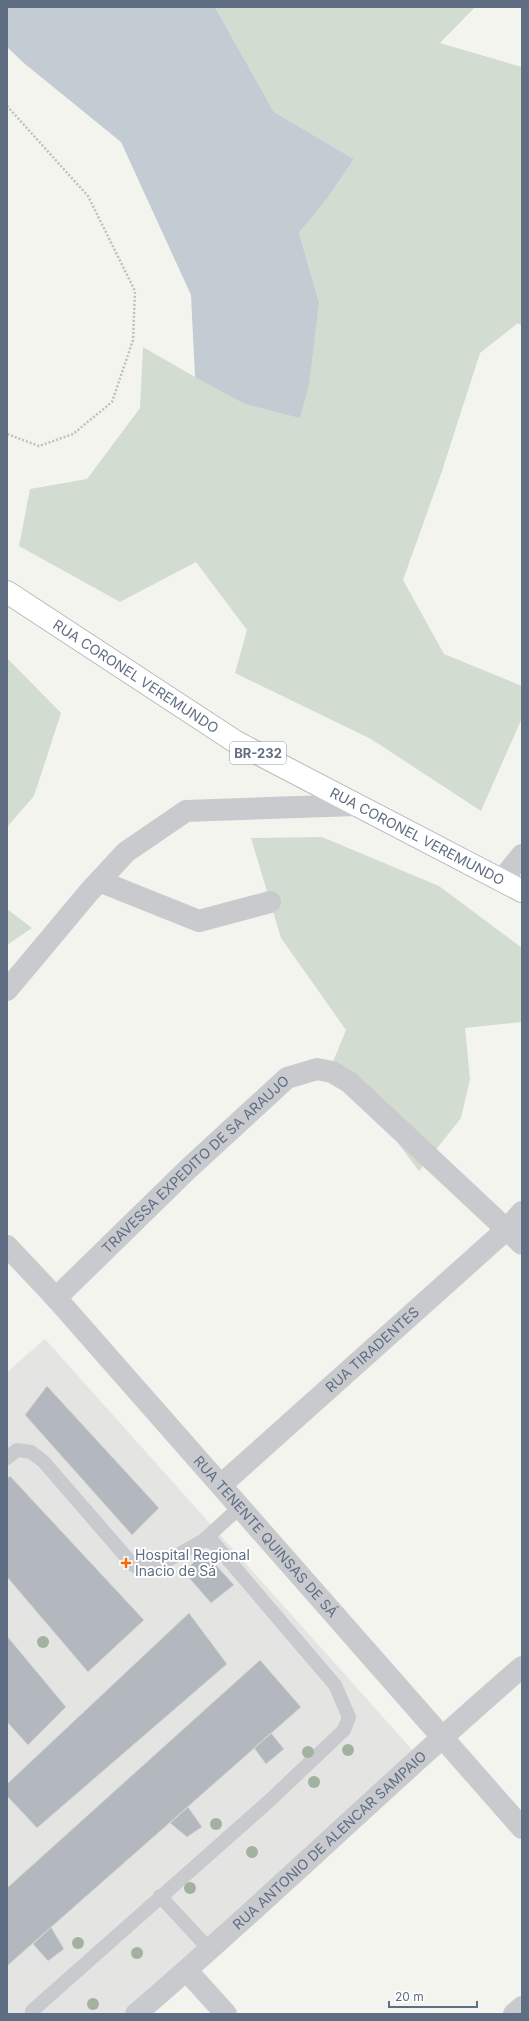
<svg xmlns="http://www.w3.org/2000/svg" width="529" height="2021" font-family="Inter,sans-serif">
<rect width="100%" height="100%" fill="#f4f4ef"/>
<path fill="#e4e5e3" d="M45,1339L416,1754L129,2014H7V1372Z"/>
<path fill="#d3dcd0" d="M215,7H475L440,43L522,67V326L518,323L480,353L442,471L403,580L444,654L522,686V718L481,811L371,739L235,673L247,630L196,562L120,602L19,546L30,489L87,479L140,408L143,347L195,377L319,302L299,233L329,196L354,159L274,112Z
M7,658L61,713L34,796L7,827Z
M322,837L439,886L522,948V1022L465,1028L470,1079L461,1118L419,1171L374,1111L328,1074L346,1030L281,938L251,838Z
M7,909L32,928L7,945Z"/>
<path fill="#c3ccd3" d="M7,7H215L274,112L354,159L329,196L299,233L319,302L309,385L300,418L245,404L195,377L191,295L121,142L25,64L7,47Z"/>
<path fill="#b2b8be" stroke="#d5d5d2" d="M47,1386L159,1508L132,1535L25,1415Z
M10,1476L144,1620L88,1672L7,1577V1479Z
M204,1552L234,1585L211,1603L184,1572Z
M189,1613L227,1664L37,1828L7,1796V1784Z
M7,1636L66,1707L28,1745L7,1722Z
M260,1660L301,1707L7,1966V1888Z
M271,1733L284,1749L266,1764L254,1748Z
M188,1807L202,1827L187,1837L170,1823Z
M51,1927L64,1949L48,1961L33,1944Z"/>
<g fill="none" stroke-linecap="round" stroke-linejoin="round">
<defs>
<g id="highway">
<path id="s5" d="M7,592L236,742L522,891"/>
</g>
</defs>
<use href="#highway" stroke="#b7babd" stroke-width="24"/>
<path stroke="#bec0c2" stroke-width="2.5" stroke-dasharray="2 2" stroke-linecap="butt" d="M7,106L88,196L135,291L133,340L112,402L73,434L39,446L7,434"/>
<path stroke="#c8cace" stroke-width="14" d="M7,1458L17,1450L31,1452L43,1461L134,1566L156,1567L204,1540L214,1543L335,1685L349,1717L344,1730L268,1802L32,2011
M204,1540L240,1507
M160,1896L210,1950"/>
<g stroke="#c8cace" stroke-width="22">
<path d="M99,881L199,921L270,902"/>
<path d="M501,881L522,855"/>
<path d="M7,990L89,892L126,852L186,811L356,805"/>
<path id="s1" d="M7,1246L56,1298L522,1828"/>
<path id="s2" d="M56,1298L188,1169L287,1078L317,1069L332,1072L349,1082L522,1244"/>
<path id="s3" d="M221,1485L507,1229L522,1212"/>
<path d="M187,1971L226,2014"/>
<path id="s4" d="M136,2014C268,1901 391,1780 522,1667"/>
<path d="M514,2014L522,2007"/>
</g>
<use href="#highway" stroke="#fff" stroke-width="22"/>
</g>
<g fill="#a3b1a0">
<circle cx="43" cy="1642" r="6"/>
<circle cx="348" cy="1750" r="6"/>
<circle cx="308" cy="1752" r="6"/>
<circle cx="314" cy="1782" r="6"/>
<circle cx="216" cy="1824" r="6"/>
<circle cx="252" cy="1852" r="6"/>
<circle cx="190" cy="1888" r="6"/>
<circle cx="78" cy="1943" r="6"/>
<circle cx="137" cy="1953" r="6"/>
<circle cx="93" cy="2004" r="6"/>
</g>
<path fill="#f5690f" stroke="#fff" stroke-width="1.5" d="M124 1557h4v4h4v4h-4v4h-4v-4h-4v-4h4z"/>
<g text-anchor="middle" stroke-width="4" stroke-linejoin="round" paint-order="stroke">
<rect fill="#fff" stroke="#909aa9" stroke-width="1" x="230" y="742" width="56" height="22" rx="3"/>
<g font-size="13" font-weight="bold" fill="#606e84">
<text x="258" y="758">BR-232</text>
</g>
<g font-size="14" fill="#606e84" stroke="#fff">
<text dy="5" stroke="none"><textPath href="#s5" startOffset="154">RUA CORONEL VEREMUNDO</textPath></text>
<text dy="5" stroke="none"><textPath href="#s5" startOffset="478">RUA CORONEL VEREMUNDO</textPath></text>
<text dy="5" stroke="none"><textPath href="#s2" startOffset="193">TRAVESSA EXPEDITO DE SA ARAUJO</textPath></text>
<text dy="5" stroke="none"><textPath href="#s3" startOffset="203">RUA TIRADENTES</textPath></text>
<text dy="5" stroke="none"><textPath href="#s1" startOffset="389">RUA TENENTE QUINSAS DE SÁ</textPath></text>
<text dy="5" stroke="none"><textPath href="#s4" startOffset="260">RUA ANTONIO DE ALENCAR SAMPAIO</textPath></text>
</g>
<g font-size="14" fill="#606e84" stroke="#fff" text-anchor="start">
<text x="135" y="1560">Hospital Regional<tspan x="135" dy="16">Inacio de Sá</tspan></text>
</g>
</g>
<rect width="529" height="2021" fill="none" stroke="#606e84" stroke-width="16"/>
<path d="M389 2001v6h88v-6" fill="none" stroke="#606e84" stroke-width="2"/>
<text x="395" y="2001" font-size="12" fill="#606e84" stroke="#ffffff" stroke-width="3" paint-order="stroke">20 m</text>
</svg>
